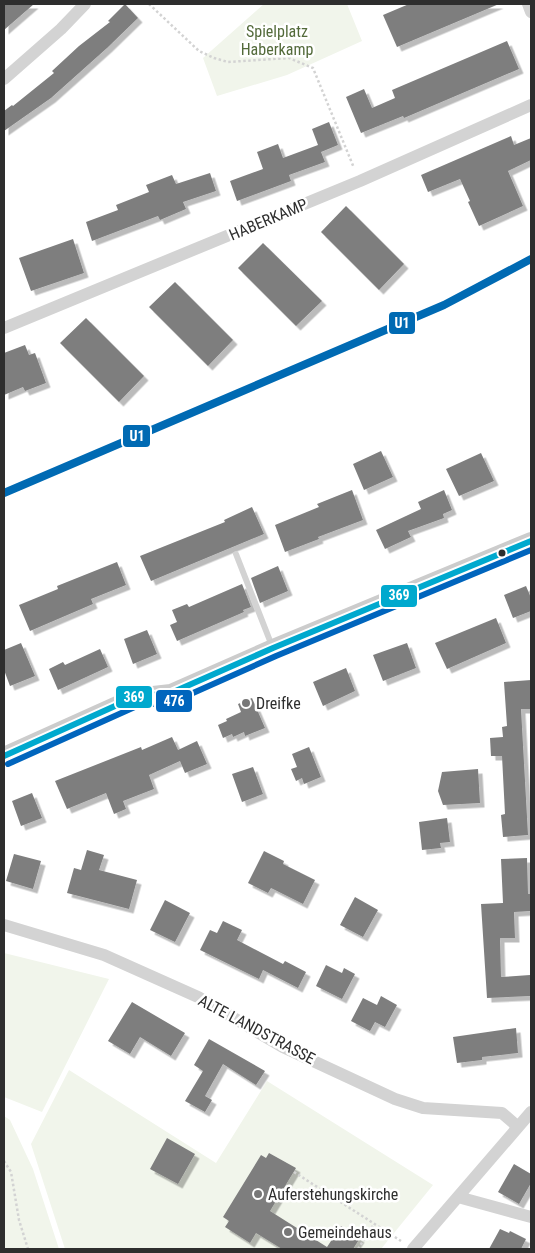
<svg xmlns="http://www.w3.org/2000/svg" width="535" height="1253" font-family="'Roboto Condensed',sans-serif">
<defs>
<filter id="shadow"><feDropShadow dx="4.5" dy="4.5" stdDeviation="0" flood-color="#0004"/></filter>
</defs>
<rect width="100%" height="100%" fill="#fff"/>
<path fill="#f1f5eb" d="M264,4H347L362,41L287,75L217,96L203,58Z
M4,953L109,979L42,1112L4,1097Z
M69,1070L216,1163L267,1081L433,1185L381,1249H65L31,1144Z
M4,1116L10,1120L33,1169L59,1249H4Z"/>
<path fill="#7e7e7e" filter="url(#shadow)" d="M4,4H34L4,30Z
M125,4L138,18L107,48L51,98L4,131V111L12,105L13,106L54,73L52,71L79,46L110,22L108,21Z
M409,4H499L397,47L383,15Z
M507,41L519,69L404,118L403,116L361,133L346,97L364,89L372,108L395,98L392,90Z
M329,122L338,145L321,152L325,162L289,175L291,181L237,201L230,181L263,169L257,152L278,144L283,158L318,145L312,129Z
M511,136L514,145L531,138V160L508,171L523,206L479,226L468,202L470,201L460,179L428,192L421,175Z
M210,173L216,191L183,202L186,209L160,220L158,216L92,241L86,222L118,210L116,205L149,192L146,185L172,175L176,184Z
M346,206L404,264L379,290L321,232Z
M73,239L84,273L31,291L19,258Z
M263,243L322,301L296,326L238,268Z
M175,282L233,340L208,366L149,307Z
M86,318L144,376L119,402L60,343Z
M25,345L29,355L35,353L46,383L25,391L23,387L4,395V353Z
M381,451L393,477L364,490L353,464Z
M481,453L494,481L459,496L446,469Z
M352,490L363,520L318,537L319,539L285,552L275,525L319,507L317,504Z
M444,490L452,510L443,514L444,518L408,531L411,537L385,549L376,530L421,509L418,502Z
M252,507L264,534L151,581L140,556L225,522L224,520Z
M117,562L126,585L91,599L93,604L30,631L19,605L58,589L57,586Z
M278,566L288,591L260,603L251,578Z
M242,584L251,607L243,610L244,612L177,641L170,625L177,622L172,610L187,604L189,607Z
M526,586L531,598V611L513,618L504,595Z
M496,618L506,643L447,669L435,643Z
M147,630L157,654L133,664L124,639Z
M21,643L35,676L10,686L4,670V650Z
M407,643L416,668L383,681L373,655Z
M100,649L108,667L58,690L49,669L63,662L65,665Z
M346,668L355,691L323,706L313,682Z
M531,680V709H521L528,835L503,837L501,815L505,814L502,756H491L490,738L503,737L502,727L507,726L504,682Z
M252,698L265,728L245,736L244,732L233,737L232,734L223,738L218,725L227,721L226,719L241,712L238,704Z
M172,737L178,750L197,741L207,764L185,773L180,761L149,775L154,789L123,801L126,809L114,814L106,793L67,809L55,781L141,747L142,750Z
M309,747L321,777L304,784L302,778L296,781L291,769L297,767L292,754Z
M253,767L263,794L242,802L232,774Z
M478,769L480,803L443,805L438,791L442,772Z
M32,793L42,818L21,826L12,801Z
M447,818L450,842L440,843L441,848L422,850L419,822Z
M87,850L104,855L99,870L137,880L129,909L67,893L74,868L81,870Z
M264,851L284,861L283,864L315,880L303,904L271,888L268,893L248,883Z
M14,854L41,861L33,889L6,881Z
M527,858L528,894H531V911L514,912L515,938H500L501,977L530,975L531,996L487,998L481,904L503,903L501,859Z
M355,897L378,910L363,937L340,925Z
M165,900L190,913L175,942L150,930Z
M223,921L242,930L237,940L283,964L285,961L306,972L298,988L263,970L259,979L200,950L210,930L217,933Z
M326,965L342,973L344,968L355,974L342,999L316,986Z
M381,996L397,1005L385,1027L375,1022L370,1031L351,1021L363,998L377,1005Z
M132,1002L185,1033L171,1056L140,1037L130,1054L108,1041Z
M516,1028L518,1053L482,1057V1060L457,1063L453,1037Z
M209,1039L265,1071L256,1085L223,1064L205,1096L212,1100L205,1112L185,1101L203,1071L194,1065Z
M167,1138L195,1154L178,1184L150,1169Z
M269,1153L296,1168L270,1211L327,1247L341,1226L360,1238L353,1249H282L256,1233L250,1243L225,1227L229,1221L223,1217L261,1155L266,1158Z
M514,1164L531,1174V1183L519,1204L498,1192Z
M500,1229L509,1233L510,1231L526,1239L521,1249H489Z"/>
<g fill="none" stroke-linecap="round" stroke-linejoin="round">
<path stroke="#d3d3d3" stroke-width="2.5" stroke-dasharray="2.5 2.5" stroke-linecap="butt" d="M149,4L199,51L214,58L228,62L289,58L313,68L354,168
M4,1161L11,1172L19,1220L28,1249
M294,1172L401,1241
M358,1249L374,1224"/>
<path stroke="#d3d3d3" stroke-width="6" d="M236,554L272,646"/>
<path stroke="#d3d3d3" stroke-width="12" d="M528,4L531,12
M4,79L61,29L85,4
M4,328L360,181L531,105
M4,925L104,955L198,997L283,1047L395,1099L423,1108L502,1113L517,1126
M458,1197L531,1217
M413,1249L531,1112"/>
<path stroke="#ccc" stroke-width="18" d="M4,756L135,697L171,693L273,648L531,541"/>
<defs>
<path id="bus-1" d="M4,756L135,697L171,693L273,648L531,541"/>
<path id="bus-2" d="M8,764L137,706L175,701L276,656L531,550"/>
</defs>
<use href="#bus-1" stroke="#fff" stroke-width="10"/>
<use href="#bus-2" stroke="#fff" stroke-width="10"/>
<use href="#bus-1" stroke="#00a9ce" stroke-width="6"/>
<use href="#bus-2" stroke="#0065bd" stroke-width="6"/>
<defs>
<path id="metro-1" d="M4,493L444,305L531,259"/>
</defs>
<use href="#metro-1" stroke="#fff" stroke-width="11"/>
<use href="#metro-1" stroke="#006ab3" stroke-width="8"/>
</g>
<circle fill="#2e2e2e" stroke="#fff" stroke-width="2" cx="502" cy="553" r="4.5"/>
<g fill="#777" stroke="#fff" stroke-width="2">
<circle cx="246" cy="703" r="5"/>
<circle cx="258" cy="1194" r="5"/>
<circle cx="288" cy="1232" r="5"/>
</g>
<g text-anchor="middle" stroke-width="5" stroke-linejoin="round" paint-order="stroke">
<g font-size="16" fill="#536a3a" stroke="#fff">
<text x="277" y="37">Spielplatz<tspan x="277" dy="18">Haberkamp</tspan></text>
</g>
<g font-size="16" fill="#2e2e2e" stroke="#fff">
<text transform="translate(268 219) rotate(-23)" y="6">HABERKAMP</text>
<text transform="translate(257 1029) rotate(28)" y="6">ALTE LANDSTRASSE</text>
</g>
<g font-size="16" fill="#2e2e2e" stroke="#fff" text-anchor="start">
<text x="256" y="709">Dreifke</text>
<text x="268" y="1200">Auferstehungskirche</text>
<text x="298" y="1238">Gemeindehaus</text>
</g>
</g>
<g stroke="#fff" stroke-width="2">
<rect x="388" y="311" width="28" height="24" rx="5" fill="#006ab3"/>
<rect x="122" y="424" width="29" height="24" rx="5" fill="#006ab3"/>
<rect x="380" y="584" width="38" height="24" rx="5" fill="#00a9ce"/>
<rect x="115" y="685" width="38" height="24" rx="5" fill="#00a9ce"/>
<rect x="155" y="689" width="38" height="24" rx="5" fill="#0065bd"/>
</g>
<g font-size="14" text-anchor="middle" font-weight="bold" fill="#fff">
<text x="402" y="328">U1</text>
<text x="137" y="441">U1</text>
<text x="399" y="600">369</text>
<text x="134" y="702">369</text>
<text x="174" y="706">476</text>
</g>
<rect width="535" height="1253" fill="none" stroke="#2e2e2e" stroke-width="10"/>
</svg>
